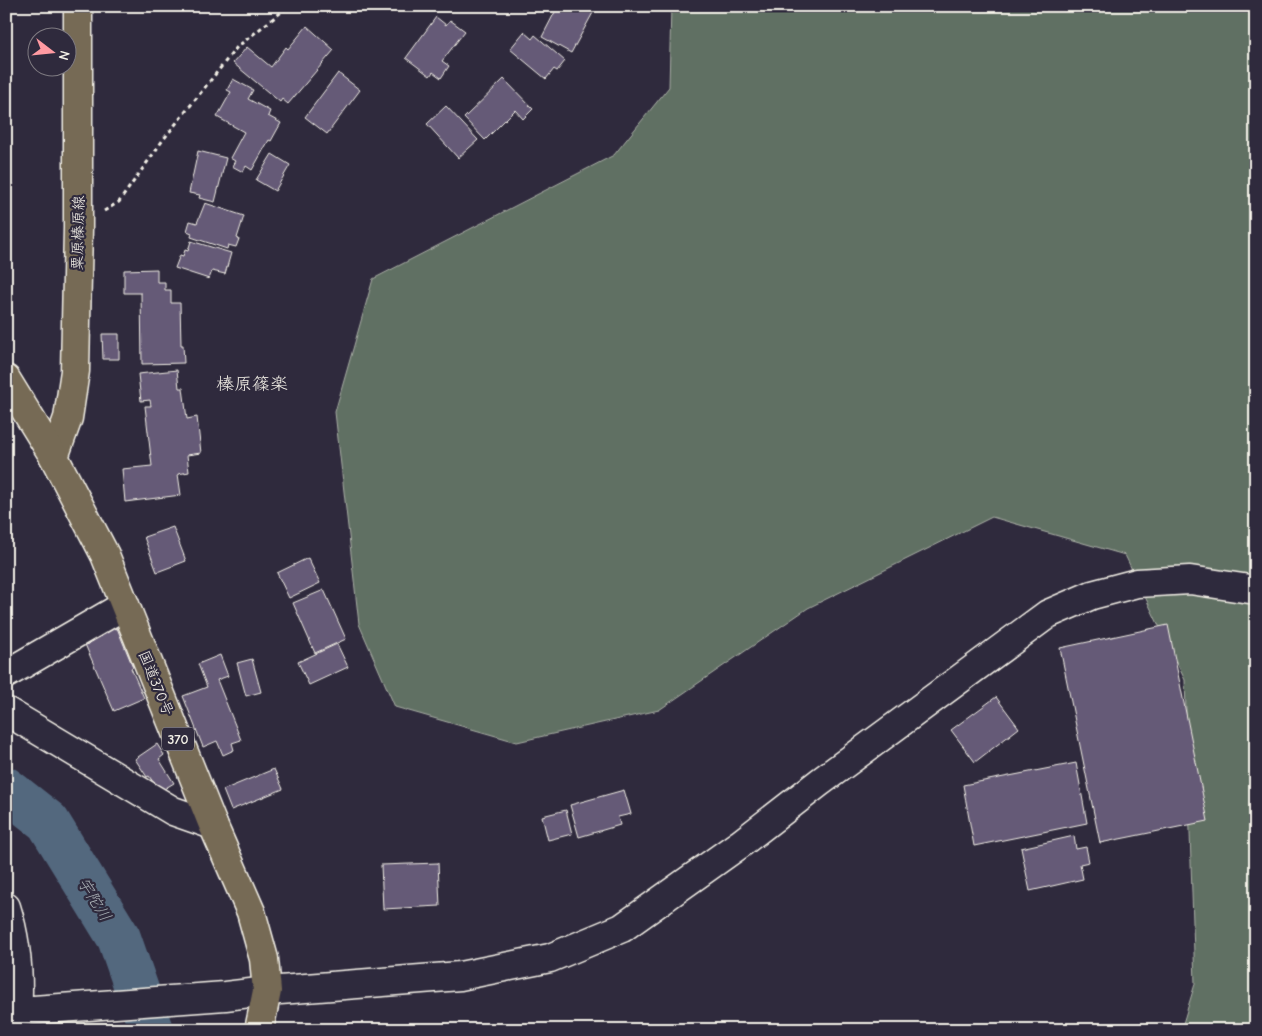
<svg xmlns="http://www.w3.org/2000/svg" width="1262" height="1036" font-family="'Comic Neue','Klee One',sans-serif">
<rect width="100%" height="100%" fill="#2f2a3d"/>
<filter id="ink" filterUnits="userSpaceOnUse"><feTurbulence type="fractalNoise" baseFrequency=".02" numOctaves="2"/><feDisplacementMap in="SourceGraphic" scale="10" xChannelSelector="R" yChannelSelector="G"/><feConvolveMatrix kernelMatrix="1 2 1 2 8 2 1 2 1" color-interpolation-filters="sRGB"/></filter>
<g filter="url(#ink)">
<path fill="#616f64" stroke="#aab0a6" d="M671,6H1256V1030H1181L1195,984L1185,680L1125,555L992,517L808,608L659,710L517,742L395,707L359,624L335,412L373,279L614,155L669,87Z"/>
<g fill="none" stroke-linecap="round" stroke-linejoin="round">
<path stroke="#53687e" stroke-width="44" d="M6,789L48,822L119,938L151,1030"/>
</g>
<path fill="#655a77" stroke="#f4f1e8" d="M558,6H589L595,9L571,53L542,37Z
M436,17L446,25L450,20L465,31L442,61L449,66L441,78L433,72L430,76L406,58Z
M307,26L334,50L288,104L282,99L280,102L233,63L247,47L271,67L286,47L288,49Z
M524,32L532,39L535,35L565,61L557,71L554,69L546,79L510,49Z
M338,73L360,90L327,134L305,117Z
M233,79L253,90L248,99L270,111L268,116L281,123L271,141L269,140L252,170L246,166L243,172L232,166L235,161L230,158L244,132L217,117L231,92L227,90Z
M504,79L533,109L523,119L515,110L485,140L464,118Z
M446,106L478,140L458,158L427,124Z
M198,151L226,158L215,202L199,198L200,195L189,193Z
M272,154L290,165L275,191L256,180Z
M6,174L13,185L6,188Z
M205,203L244,216L237,238L239,239L236,247L228,245L227,249L191,237L192,233L187,231L190,221L197,223Z
M191,241L231,253L225,274L212,271L209,279L175,268L180,255L183,256L185,250L188,251Z
M157,269V282H165V290H171V303H180L181,345H183L184,363L142,364L141,293H124V270Z
M102,334H119V359H103Z
M177,370L179,388H183L187,419L197,417L201,453L187,455L189,472L178,474L181,495L125,502L122,469L152,466L145,406H151L150,400L141,401L138,374Z
M173,527L186,561L157,572L144,537Z
M308,558L320,583L289,598L277,573Z
M324,590L346,639L315,653L293,603Z
M112,623L115,629L117,628L133,667L131,668L144,698L114,711L84,642Z
M1168,625L1208,821L1100,843L1060,648Z
M337,644L348,667L309,685L298,662Z
M220,655L228,676L217,680L241,740L232,743L234,750L223,755L217,741L203,747L183,696L207,687L198,664Z
M252,659L261,692L246,696L237,663Z
M996,697L1019,728L975,762L951,730Z
M157,744L164,755L159,759L174,783L164,789L165,791L161,794L149,776L147,777L135,759Z
M1076,763L1087,823L974,846L963,785Z
M274,769L283,789L231,810L223,790Z
M624,790L631,814L618,817L620,825L579,837L570,805Z
M566,810L572,834L548,840L542,816Z
M1074,836L1076,849L1086,847L1089,862L1080,864L1083,879L1030,891L1021,848Z
M438,863L440,906L383,909L381,865Z"/>
<g fill="none" stroke-linecap="round" stroke-linejoin="round">
<defs>
<path id="minor" d="M6,674L125,605
M6,711L173,811L213,825
M6,907C18,945 20,989 16,1029
M6,1012L225,996L267,991L460,976L550,958L622,928L740,844L820,782L1048,614L1092,595L1137,583L1190,580L1256,590"/>
<path id="major" d="M54,457L68,418L75,371L78,228V6"/>
<path id="highway" d="M6,379L54,457L105,555L213,825L251,912L264,959L267,991L259,1030"/>
</defs>
<use href="#minor" stroke="#f4f1e8" stroke-width="31"/>
<use href="#major" stroke="#f4f1e8" stroke-width="31"/>
<use href="#highway" stroke="#f4f1e8" stroke-width="31"/>
<path stroke="#f4f1e8" stroke-width="3" stroke-dasharray="4 4" stroke-linecap="butt" d="M104,211L119,202L163,140L237,47L289,6"/>
<use href="#minor" stroke="#2f2a3d" stroke-width="28"/>
<use href="#major" stroke="#766a54" stroke-width="28"/>
<use href="#highway" stroke="#766a54" stroke-width="28"/>
</g>
</g>
<g text-anchor="middle" stroke-width="4.5" stroke-linejoin="round" paint-order="stroke">
<rect fill="#2f2a3d" stroke="#b9b5b5" stroke-width="1" x="162" y="727.5" width="32" height="23" rx="4"/>
<g font-size="14" font-weight="bold" fill="#f4f1e8">
<text x="178" y="744">370</text>
</g>
<g font-size="15" fill="#f4f1e8" stroke="#2f2a3d">
<text transform="translate(78 233) rotate(-89)" y="5">粟原榛原線</text>
<text transform="translate(156 683) rotate(68)" y="5">国道370号</text>
</g>
<g font-size="16" font-style="italic" fill="#acb3b8" stroke="#2f2a3d">
<text transform="translate(95 899) rotate(58)" y="6">宇陀川</text>
</g>
<g font-size="18" fill="#f4f1e8" stroke="#2f2a3d">
<text x="252" y="390">榛原篠楽</text>
</g>
</g>
<rect width="1262" height="1036" fill="none" stroke="#2f2a3d" stroke-width="25"/>
<rect x="12" y="12" width="1237" height="1011" fill="none" stroke="#f4f1e8" stroke-width="2" filter="url(#ink)"/>
<g transform="translate(52 52) rotate(106)"><circle r="24" fill="#2f2a3d" stroke="#7e7a81"/>
<path d="M0-4L9 19L0 12L-9 19Z" fill="#ff9aa2"/>
<text y="-8" font-size="14" font-weight="bold" text-anchor="middle" fill="#f4f1e8">N</text>
</g>
</svg>
